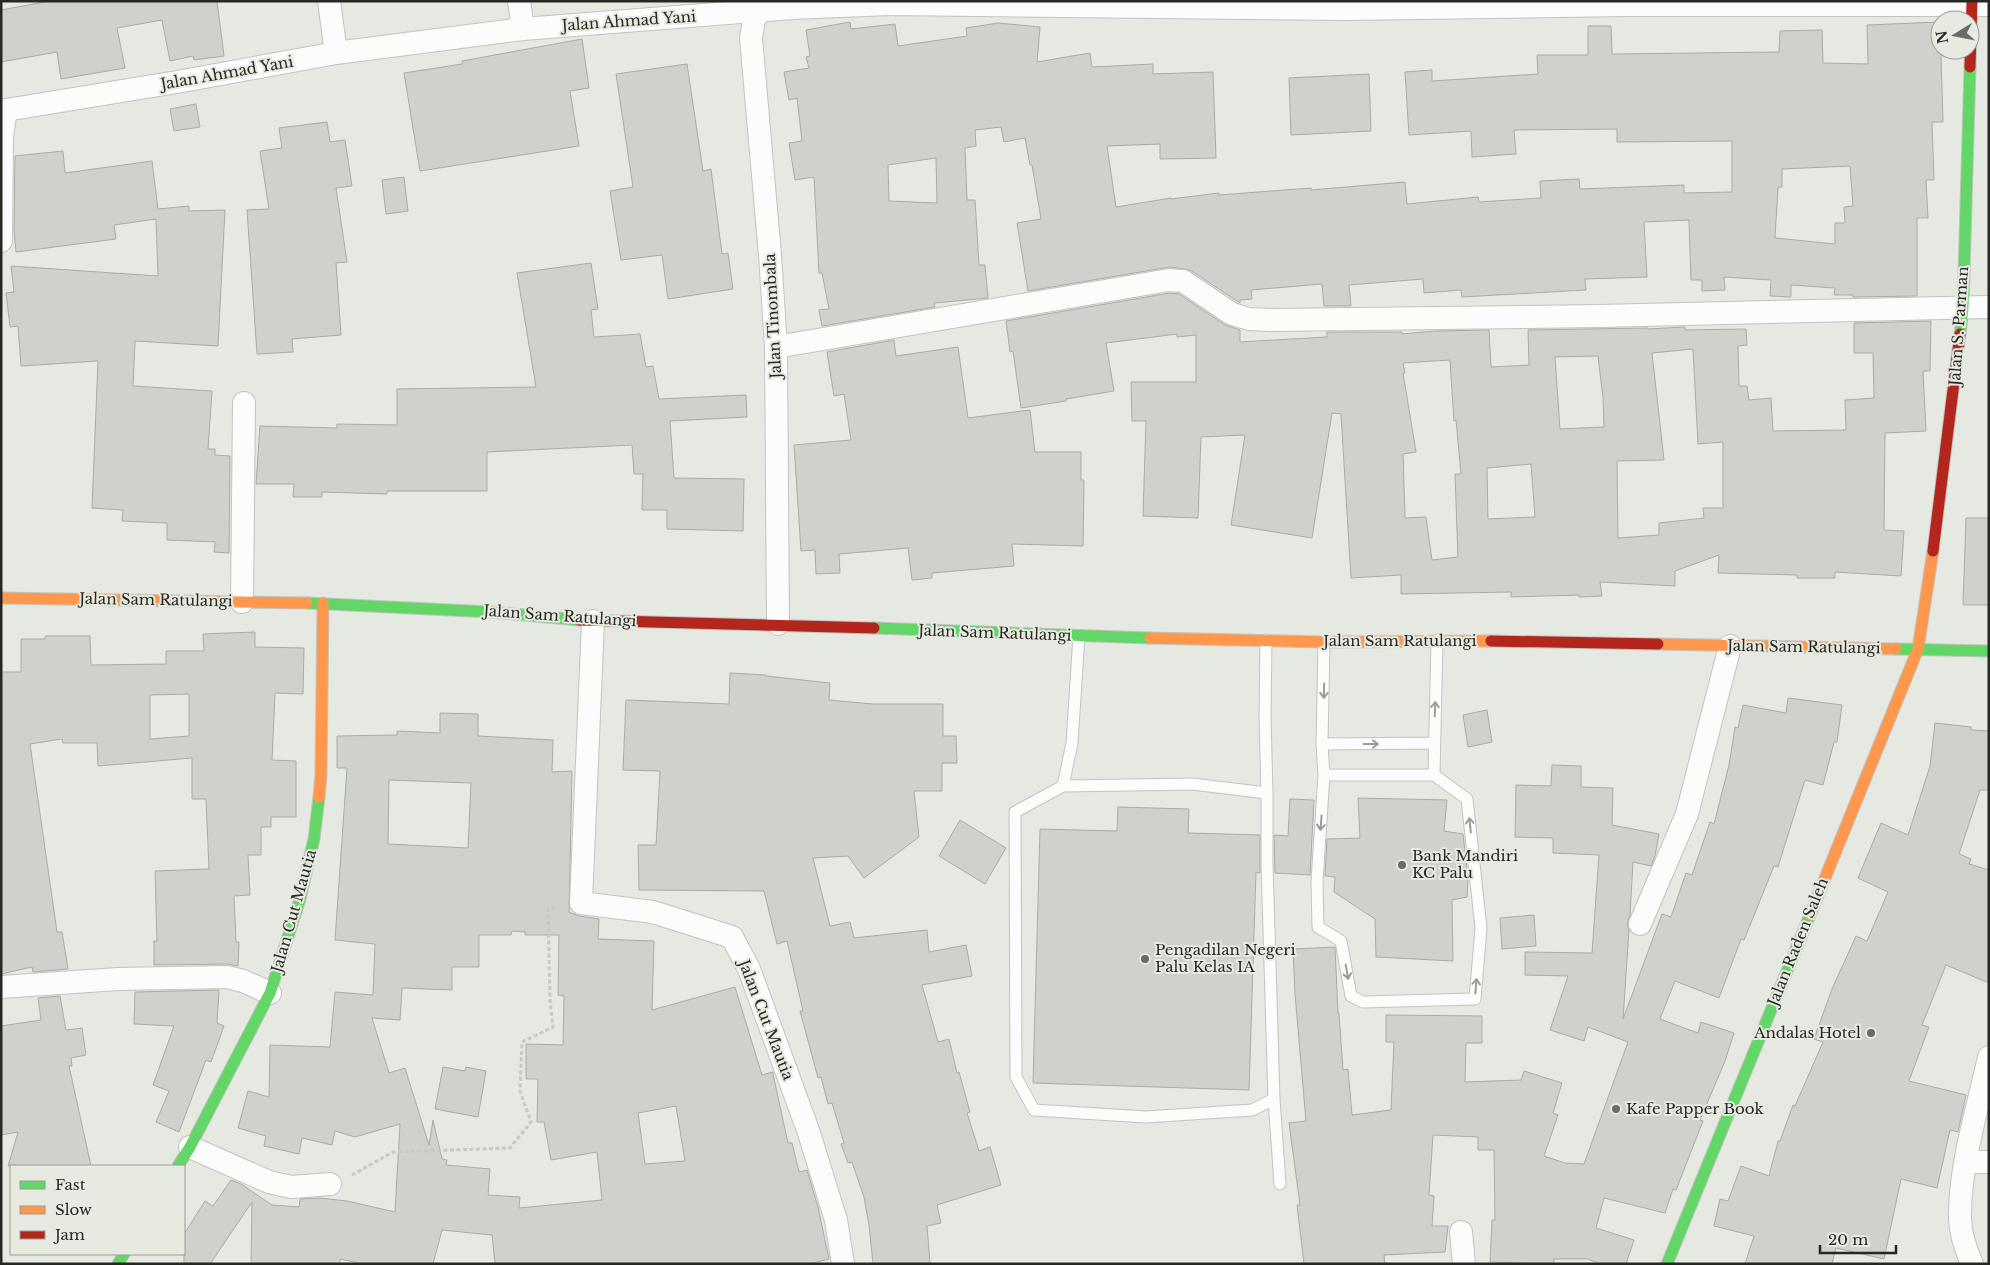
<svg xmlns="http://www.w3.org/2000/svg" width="1990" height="1265" font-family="'Libre Baskerville',serif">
<rect width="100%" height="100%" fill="#e6e8e2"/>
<path fill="#cfd1cc" stroke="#aaaba7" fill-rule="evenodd" d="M50,1H217L224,56L194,60L193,56L170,61L162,20L117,28L125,68L61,79L57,52L1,62V10Z
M850,22L851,29L895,24L898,46L967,36L966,28L998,23L1040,27L1037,62L1090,53L1092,67L1153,64V74L1213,72L1216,158L1160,159V144L1107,146L1116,207L1171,198V199L1219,193V195L1311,188V190L1405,182L1407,204L1478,197L1479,202L1541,198L1540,181L1579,179L1580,189L1684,185V193L1732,192V141L1617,142V129L1514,130L1516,154L1472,157L1471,131L1409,135L1405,72L1432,70V81L1538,74L1537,55H1588V26H1611L1612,54L1779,52L1780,31L1822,30L1823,63L1868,64L1867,25L1940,22L1943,122H1932L1934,180H1926L1928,218H1917V296L1853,297V295H1834L1835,288L1791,285V297L1770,296L1771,280L1724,277L1725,290L1702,291V280H1691L1689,220L1644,222L1647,277L1585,279L1586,290L1462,297L1461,290L1424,293L1423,279L1349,285L1351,306H1324L1322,284L1251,290L1252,299L1240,300V303L1190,270L1170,267L1028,291L1017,223L1041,219L1032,165H1030L1025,138L1004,142L1001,127L975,130L976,146L965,148L967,200H975L979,265H985L988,298L934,303L935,307L822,326L819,310L829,309L822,273H819L814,177L795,180L789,143L802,141L797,98L789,100L784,72L809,68L806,57L810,56L806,30ZM936,158L937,203L889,201L888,165ZM1850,166L1853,206L1844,207L1845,223H1835V244L1775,238L1778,187H1782V169Z
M582,39L589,88L570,91L579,146L420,171L404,73L462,64V61Z
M687,64L703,171L711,169L722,254L728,253L733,289L668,299L662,255L621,260L610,191L633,187L616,74Z
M1369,74L1371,131L1291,135L1289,78Z
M196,104L200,127L174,131L170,109Z
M327,122L330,142L345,140L352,186L336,188L347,262L336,263L341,335L292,339L293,352L257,354L247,210L269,209L260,151L282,148L279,128Z
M63,151L65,173L152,161L158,209L189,206V211L225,210L218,346L135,341L133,386L212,391L208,449H215V455L230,456L229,553L214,552L215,542L167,540V523L122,521L123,510L92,508L98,361L21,366L18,326L10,327L6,293L14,292L11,266L158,276L156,219L114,225L116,239L16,252L14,230L15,156Z
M404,177L408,211L386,214L382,180Z
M591,263L598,309L591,310L594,337L640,334L646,367L653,366L659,399L746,395L747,417L670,421L674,478L744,479L743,531L667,529V510H642L643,474H634L632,445L487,452V491H387V494L322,492V497H293L294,484H256L260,426L337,428V424L397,425V389L536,387L517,273Z
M1170,293L1179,294L1225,325L1240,330V342L1327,337V332H1402V334L1435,331L1489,330L1491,367L1529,365L1528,330L1648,328V329L1685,327V330L1746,329L1747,345L1738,346L1739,386H1747L1749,400L1771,398L1773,431L1846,430L1845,400L1874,398L1873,353H1854V323L1931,321L1930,371H1923L1926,431L1885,433L1884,530L1904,531L1901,576L1835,572V578H1797V575L1718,573L1719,555L1675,571V586L1600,582L1602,596L1579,597V595L1511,597V592L1401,594V575L1351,578L1341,414L1332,413L1312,538L1231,525L1245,435L1201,437L1198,518L1143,516L1146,421H1132L1131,382H1196V335L1177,337V334L1106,343L1114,391L1066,399V401L1021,408L1013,351L1010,352L1006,321ZM1693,349L1698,444L1723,442V508H1703L1704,518L1659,523V535L1618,538L1617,461L1664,460L1652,353ZM1598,356L1603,398L1604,427L1560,429L1555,357ZM1450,360L1454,421L1456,420L1461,474H1455L1458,557L1432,560L1426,517L1405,518L1403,454L1416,452L1403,373H1405L1403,363ZM1531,464L1535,517L1488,519L1487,468Z
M894,340L896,356L958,347L968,418L1030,410L1035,452H1081V480H1084L1083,546L1012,544L1014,566L932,573V578L912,580L908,548L839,554L840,573L816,574L815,550L801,551L794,445L851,440L844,394L834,396L827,352Z
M1966,518H1989V605H1963Z
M255,632V647L304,648L303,694L275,693L272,760L296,761V817H271V827H261V855H248L250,895L234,896L236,942H239L238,966L227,964L154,965V941H157L155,871L209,869L206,799H192V758L98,766L97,743H63L62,739L30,744L57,932H62L68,969L33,972L32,967L1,974V672H21V639H45V636H90L91,665L166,664V651H204L203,634ZM189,694V736L150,739V695Z
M730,673L766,675V676L830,683L829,700L873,704H943V736H956L957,763H942V791H914L919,837L864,878L848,856L813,858L830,926L850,922L854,938L927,930L929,952L966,945L972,976L922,985L938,1042L949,1039L957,1073L959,1072L970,1112L967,1113L979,1151L990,1147L1001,1185L937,1205L941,1223L927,1226L930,1264H873L869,1225L864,1197L852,1162L848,1163L841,1144L844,1143L832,1103L828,1104L821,1077L818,1078L800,1011H803L787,941L777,944L764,891L639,890L638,845H656L660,771L623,770L626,700L729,704Z
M1788,698L1842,705L1837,742H1834L1823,785L1805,780L1778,867L1774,866L1744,940L1741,939L1719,998L1675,981L1660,1019L1698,1033L1701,1022L1734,1033L1725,1061L1700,1120L1703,1121L1676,1190L1673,1189L1665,1213L1604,1198L1596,1228L1634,1240L1626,1264H1600L1588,1259H1554V1264L1490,1262L1492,1220H1495L1494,1150H1478V1137L1433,1135L1429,1195L1434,1196L1432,1226H1448L1445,1252L1384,1255L1385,1264H1304L1297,1205H1300L1289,1123L1306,1121L1295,994L1293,949L1335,947L1338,1013H1339L1343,1070L1348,1069L1352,1115L1391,1110L1394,1042H1386V1015L1482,1016V1043H1466L1465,1082L1521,1080L1524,1071L1562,1083L1553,1113L1558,1115L1544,1156L1565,1163L1584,1164L1628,1042L1588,1027L1584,1041L1550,1030L1568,976L1525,975V952L1592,953L1599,855L1553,853V838L1515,837L1516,785L1551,786L1552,765L1581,766V787L1613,788L1612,825L1659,834L1655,856L1651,866L1633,862L1630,915L1627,925L1629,930L1623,1019L1662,914L1671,917L1686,873L1692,875L1710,822L1714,824L1729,765L1735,727L1738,728L1743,705L1786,713Z
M1487,710L1492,742L1468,747L1463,715Z
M440,713L478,714V736L553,740L552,772L572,771L569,912L579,916L599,919L598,939L654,941L652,1010L735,987L762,1075L773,1072V1074L788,1143H792L799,1172L807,1170L818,1207L829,1259L809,1264H495L492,1235L442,1230L433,1264H363L340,1259V1264H251L252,1202L210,1264H184V1234L205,1201L213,1206L231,1180L241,1184L272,1205L299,1207L300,1199L319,1198L347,1201L395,1212L400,1124L355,1137L335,1131L332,1145L302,1138L299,1154L264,1146L266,1136L238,1128L248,1091L269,1097L270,1045L330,1047L335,992L373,995L375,944L335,940L347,768H337V736L397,735V731L440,733ZM389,780L471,783L468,848L388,844ZM512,931L525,932V935H559L558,995L564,996L563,1045L526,1044V1079H538L537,1122H544L551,1160L597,1152L602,1200L519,1208L520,1197L488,1195L490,1169L446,1165L447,1160L442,1159L433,1120L429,1145L405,1068L389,1073L372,1018L400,1020L402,988L452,990V967H479V935H511ZM676,1106L685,1161L645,1164L638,1113Z
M1935,723L1971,727V730L1989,731V790H1980L1959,854L1971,859L1969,864L1989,870V983L1946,965L1922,1025L1929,1027L1909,1081L1966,1095L1958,1132L1950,1130L1937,1188L1901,1179L1884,1259L1836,1248L1832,1264H1745L1754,1236L1714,1226L1720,1199L1728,1201L1741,1166L1769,1176L1778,1141H1780L1793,1105L1795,1106L1823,1042L1814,1039L1832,989L1856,936L1867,941L1888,892L1858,878L1881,823L1908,835L1930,766Z
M1358,798L1447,800L1444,831L1463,834L1468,878L1467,897L1452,900L1453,961L1376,957L1375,919L1334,892L1335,877L1325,876L1327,839L1360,838Z
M1290,799L1314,800L1310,875L1275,873L1274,835L1288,836Z
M1118,807L1189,809L1188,833L1260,835V873L1256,872L1249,1090L1033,1083L1040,829L1117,831Z
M960,820L1006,848L985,884L939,856Z
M1534,915L1536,946L1502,949L1500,918Z
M219,990L217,1023L224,1026L211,1062L206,1060L179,1132L156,1122L169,1091L153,1085L174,1026L134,1024L135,992Z
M60,996L66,1030L82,1028L86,1055L71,1058L72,1066H69L91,1166H8L18,1132L1,1135V1026L41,1020L38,998Z
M443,1067L465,1071L466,1067L486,1071L478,1117L435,1109Z"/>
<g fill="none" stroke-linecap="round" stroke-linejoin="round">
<defs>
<path id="lane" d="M1266,640L1265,717L1267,793V863L1274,1099L1280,1184
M1322,744L1434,743
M1324,775H1434L1467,799L1481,928L1475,999L1363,1002L1351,996L1341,941L1318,927L1317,881L1324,775L1322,744L1324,642
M1434,775L1437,640
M1063,786L1072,743L1079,636
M1267,793L1192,784L1063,786L1015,812L1016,1077L1034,1110L1146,1117L1252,1110L1274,1099"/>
<path id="street" d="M329,1L336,53
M519,1L523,29
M760,11L754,20L751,38L770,255L776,347L778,624
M6,110L177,82L336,53L523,29L792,8L890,4L1346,9L1628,5H1989
M1,241L2,136L6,110
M776,347L1169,280L1183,281L1232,314L1249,319L1270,320L1599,316L1989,307
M242,602L244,403
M593,621L581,903L653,912L732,937L749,969L809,1133L836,1220L843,1264
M1640,924L1687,814L1730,646
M1,987L118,979L227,977L243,981L270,993
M190,1147L269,1182L291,1187L330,1184
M1966,1162H1989
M1461,1232L1464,1264
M1972,1264C1965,1248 1959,1229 1960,1212C1961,1160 1978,1107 1989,1057"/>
<path id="fast" d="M1960,334L1963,308L1970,67
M307,603L491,612L579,620
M874,628L1150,638
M1896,649L1989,651
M178,1166L190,1147L270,993L300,899L314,839L319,797
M118,1264L124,1254
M1667,1264L1810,915"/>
<path id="slow" d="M1,598L307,603
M1150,638L1324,642L1491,641
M1658,644L1896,649
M319,797L321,775L323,603
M1810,915L1918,649L1933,551"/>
<path id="jam" d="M1970,67L1972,1
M1933,551L1960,334
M579,620L874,628
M1491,641L1658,644"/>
</defs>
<use href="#lane" stroke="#c2c4bf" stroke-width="13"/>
<use href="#street" stroke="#c2c4bf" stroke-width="24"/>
<use href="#fast" stroke="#c2c4bf" stroke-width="13"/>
<use href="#slow" stroke="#c2c4bf" stroke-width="13"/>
<use href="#jam" stroke="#c2c4bf" stroke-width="13"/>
<path stroke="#c8c8c6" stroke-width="3" stroke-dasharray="4 2.5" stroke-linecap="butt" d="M352,1175L393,1152L510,1148L531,1122L520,1091L522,1042L553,1027L550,1000L548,909L559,906"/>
<use href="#lane" stroke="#fbfcfb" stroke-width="11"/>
<use href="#street" stroke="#fbfcfb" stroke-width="22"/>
<use href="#fast" stroke="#63d668" stroke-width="11"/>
<use href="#slow" stroke="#ff974d" stroke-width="11"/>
<use href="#jam" stroke="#b3261e" stroke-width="11"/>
</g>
<defs><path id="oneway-shaft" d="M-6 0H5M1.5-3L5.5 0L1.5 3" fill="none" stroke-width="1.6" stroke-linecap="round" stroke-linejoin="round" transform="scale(1.25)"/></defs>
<g stroke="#9c9d9a">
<use href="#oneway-shaft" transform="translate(1324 691) rotate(91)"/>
<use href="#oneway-shaft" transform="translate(1435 709) rotate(-88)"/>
<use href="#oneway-shaft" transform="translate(1371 744)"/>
<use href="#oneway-shaft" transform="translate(1321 823) rotate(94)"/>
<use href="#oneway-shaft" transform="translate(1470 825) rotate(-96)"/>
<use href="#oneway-shaft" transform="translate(1347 972) rotate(80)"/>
<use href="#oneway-shaft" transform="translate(1476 986) rotate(-85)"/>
</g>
<g fill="#6a6b66" stroke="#e7eae0" stroke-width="2">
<circle cx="1402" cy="865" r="5"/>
<circle cx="1145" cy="959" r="5"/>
<circle cx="1871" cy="1033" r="5"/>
<circle cx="1616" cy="1109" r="5"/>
</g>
<g text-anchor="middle" stroke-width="4" stroke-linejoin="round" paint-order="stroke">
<g font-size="15" fill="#272824" stroke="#e7eae0">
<text transform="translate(629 21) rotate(-4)" y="5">Jalan Ahmad Yani</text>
<text transform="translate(227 73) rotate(-10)" y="5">Jalan Ahmad Yani</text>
<text transform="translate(773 316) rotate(-93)" y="5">Jalan Tinombala</text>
<text transform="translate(1959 326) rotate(-86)" y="5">Jalan S. Parman</text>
<text transform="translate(156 600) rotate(1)" y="5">Jalan Sam Ratulangi</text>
<text transform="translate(560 616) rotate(4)" y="5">Jalan Sam Ratulangi</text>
<text transform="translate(995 633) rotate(2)" y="5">Jalan Sam Ratulangi</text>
<text x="1400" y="646">Jalan Sam Ratulangi</text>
<text transform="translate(1804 647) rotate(1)" y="5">Jalan Sam Ratulangi</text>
<text transform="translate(294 911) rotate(-74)" y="5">Jalan Cut Mautia</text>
<text transform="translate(1798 942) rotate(-68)" y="5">Jalan Raden Saleh</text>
<text transform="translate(766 1020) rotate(69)" y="5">Jalan Cut Mautia</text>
</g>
<g font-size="15" fill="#272824" stroke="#e7eae0" text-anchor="start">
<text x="1412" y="861">Bank Mandiri<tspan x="1412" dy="17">KC Palu</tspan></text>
<text x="1155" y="955">Pengadilan Negeri<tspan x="1155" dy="17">Palu Kelas IA</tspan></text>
<text x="1861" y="1038" text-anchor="end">Andalas Hotel</text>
<text x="1626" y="1114">Kafe Papper Book</text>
</g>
</g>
<rect width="1990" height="1265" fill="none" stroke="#272824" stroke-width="5"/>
<rect x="10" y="1165" width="175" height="90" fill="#e7eae0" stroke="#9a9c95"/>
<rect x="20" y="1181" width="25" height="8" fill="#63d668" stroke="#9a9c95"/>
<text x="55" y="1190" font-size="15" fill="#272824">Fast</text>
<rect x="20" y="1206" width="25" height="8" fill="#ff974d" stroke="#9a9c95"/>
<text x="55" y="1215" font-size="15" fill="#272824">Slow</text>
<rect x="20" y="1231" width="25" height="8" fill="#b3261e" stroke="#9a9c95"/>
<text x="55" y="1240" font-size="15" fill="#272824">Jam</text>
<g transform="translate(1955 35) rotate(260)"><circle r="24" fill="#e7eae0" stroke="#9a9c95"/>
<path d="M0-4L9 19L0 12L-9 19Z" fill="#6a6b66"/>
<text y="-8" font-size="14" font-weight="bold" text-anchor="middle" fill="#272824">N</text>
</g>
<path d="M1820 1245v8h76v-8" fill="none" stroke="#272824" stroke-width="2.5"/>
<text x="1828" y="1245" font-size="15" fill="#272824" stroke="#e7eae0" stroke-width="4" paint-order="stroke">20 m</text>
</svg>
